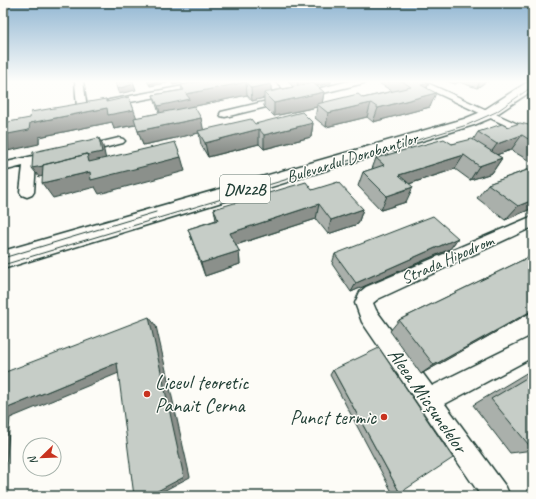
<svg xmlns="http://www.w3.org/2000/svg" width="536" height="499" font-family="Caveat,sans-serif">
<rect width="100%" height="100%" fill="#fdfcf7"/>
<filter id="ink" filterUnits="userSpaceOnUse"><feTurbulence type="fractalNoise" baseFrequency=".025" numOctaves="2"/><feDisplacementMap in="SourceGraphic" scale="8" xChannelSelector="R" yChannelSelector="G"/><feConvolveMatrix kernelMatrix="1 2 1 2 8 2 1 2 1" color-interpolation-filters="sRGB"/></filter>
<g filter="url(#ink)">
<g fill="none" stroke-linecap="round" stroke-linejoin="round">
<defs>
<path id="minor" d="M75,81H83L87,108L86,110H78L77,108Z
M210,81H230L226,84L109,106L104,103L109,100Z
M263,81H273L289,96L349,81H365L364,83L225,117L221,116L220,114L221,112L280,98Z
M411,81H423L533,131V138Z
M119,138L123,139L125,141L123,143L81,154L77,152L75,150L77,148Z
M54,151L58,152L60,155L58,158L36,163L34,192L32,195L27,197L22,195L20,192L23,166L3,171V163Z
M533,216V227L378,299L373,303L376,310L432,386L533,336V357L445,404L506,487L510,496H481L362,322L355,303L360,292L366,287Z"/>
<path id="primary" d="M529,81H533V90L491,118L474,125L3,269V251L464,119L481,112Z"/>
</defs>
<use href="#minor" stroke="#1f3d34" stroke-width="3"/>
<use href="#primary" stroke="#1f3d34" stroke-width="3"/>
<use href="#minor" fill="#fdfcf7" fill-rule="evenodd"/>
<use href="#primary" fill="#fdfcf7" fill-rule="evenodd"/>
<path stroke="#1f3d34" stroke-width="1" d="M3,258L156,212
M3,265L467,125L496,112L533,86"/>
</g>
<path fill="#aab0ab" stroke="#1f3d34" d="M269,81L271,84V91L293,87L288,81H331V83L317,86L324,92L322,103L363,98L392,91L377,82L378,81H426L429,83L427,88L430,107L373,122L367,117L326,127L315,118L317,107L274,116L264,106V98L252,101L247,95L191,107L201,118L203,130L255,124L313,123L311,137L264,149L259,144L208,157L201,145L199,133L143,145L136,125L114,129L112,122L39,137V144L30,118L106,99L107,102L137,118L159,113L153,95L182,90L181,85Z
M447,81H487L477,88L459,82L455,84Z
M533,126V163L511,150L496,155L502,158L492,173L470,180L455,169L409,184L406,202L381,210L358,186L363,172L372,169L376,158L452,144L473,140L478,132L507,127Z
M533,168V208L505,220L477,198L488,184Z
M312,190L363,209L358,224L328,234L316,219L236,245L239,251L240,264L205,276L188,229L216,220L214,209Z
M458,238L450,249L351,292L332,264L335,254Z
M533,255V311L421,374L390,331L399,320Z
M533,369V450L510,453L473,405Z
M333,370L400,493L392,492L330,375Z"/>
<path fill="#8b908b" stroke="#1f3d34" d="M161,81H167V83L150,86L149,84Z
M176,81H183V83L173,85L172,82Z
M298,81H331V83L297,90Z
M480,81H487L477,88Z
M246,82L247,95L191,107L162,119L158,106L186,94Z
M429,83L423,96L421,85Z
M134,84L136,90L119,94L117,89Z
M271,84V97L264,93V98L252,101L251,88Z
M324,92L322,105L317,104V107L274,116V103Z
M436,93L430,107L373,122L378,108Z
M129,97L139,124L114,129L112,122L39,137V144L3,152V135L30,123L107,108L106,99L111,112Z
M371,103L367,117L326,127L328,113Z
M201,118L204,132L198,131L199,133L143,145L138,131Z
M313,123L311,137L264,149V135Z
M259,129V144L208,157L205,143Z
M522,135L511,150L487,158L497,144Z
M99,138L103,146L106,160L39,177L32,168Z
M464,155L455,169L393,189L399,175Z
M181,157L185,171L99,194L95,187L53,198L42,183L90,172Z
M502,158L492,173L470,180L479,166Z
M413,187L406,202L381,210L387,196Z
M533,200V208L505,220L518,206Z
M319,204L316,219L232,246L230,233Z
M363,209L358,224L328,234L331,220Z
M458,238L450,249L351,292L356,283Z
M239,251L240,264L205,276L201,263Z
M533,310V311L421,374L434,365Z
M149,317L156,326L190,477L154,496H148Z
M117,363L126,370L10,418L4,496H3V410Z"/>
<path fill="#c6cdc7" stroke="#1f3d34" d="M115,81H133L134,84L117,89Z
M147,81H161L149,84Z
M202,81H269L271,84L251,88L246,82L186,94L190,99L158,106L153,95L184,90L181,85Z
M402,81H426L429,83L421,85L436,93L378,108L371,103L328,113L317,104L358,94L363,98L411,87Z
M313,83L324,92L274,103L264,93Z
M129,97L134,110L108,115L107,108L30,123L29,130L3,135V123L30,118L31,112L106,99V102Z
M194,106L201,118L138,131L134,118Z
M302,112L313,123L264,135L259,129L205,143L198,131L251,119L255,124Z
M520,123L533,126V142L522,135L497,144L478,132L502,124L507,127Z
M99,138L102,152L88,155L87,154L43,165V166L32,168L33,152Z
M444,139L452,144L472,139L502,158L479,166L464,155L399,175L413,187L387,196L363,172L384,165L376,158Z
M175,142L181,157L91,180L90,172L42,183L43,165L87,154L89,162Z
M533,168V200L518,206L488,184Z
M306,182L312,190L338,182L363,209L331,220L319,204L230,233L239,251L201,263L188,229L218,220L214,209Z
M433,216L458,238L356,283L335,254Z
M533,255V310L434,365L399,320Z
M149,317L184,477L148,496H134L117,363L3,410V373Z
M379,348L453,458L400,493L333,370Z
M533,374V450L491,399Z"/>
</g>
<linearGradient id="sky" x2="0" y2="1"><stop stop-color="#91b6d2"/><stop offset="0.54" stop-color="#fefefb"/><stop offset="1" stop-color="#fefefb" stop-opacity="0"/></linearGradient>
<rect width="536" height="151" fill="url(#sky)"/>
<g fill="#c8321e" stroke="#fdfcf7" stroke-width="1.5">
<circle cx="147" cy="394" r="4"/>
<circle cx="384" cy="417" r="4"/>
</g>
<g text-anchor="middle" stroke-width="3" stroke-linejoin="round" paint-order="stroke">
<rect fill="#fdfcf7" stroke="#62766e" stroke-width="1" x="220" y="175" width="50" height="28" rx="3"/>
<g font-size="16" font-weight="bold" fill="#1f3d34">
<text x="245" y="195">DN22B</text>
</g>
<g font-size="17" fill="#1f3d34" stroke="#fdfcf7">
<text transform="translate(352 157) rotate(-17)" y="6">Bulevardul Dorobanților</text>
<text transform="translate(447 259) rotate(-24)" y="6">Strada Hipodrom</text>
</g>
<g font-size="20" fill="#1f3d34" stroke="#fdfcf7" text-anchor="start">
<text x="155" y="389">Liceul teoretic<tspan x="155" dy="23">Panait Cerna</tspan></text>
<text x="376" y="424" text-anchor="end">Punct termic</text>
</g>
<g font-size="20" fill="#1f3d34" stroke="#fdfcf7">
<text transform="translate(428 400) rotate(55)" y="7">Aleea Micșunelelor</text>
</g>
</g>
<rect width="536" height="499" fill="none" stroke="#fdfcf7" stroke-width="16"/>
<rect x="8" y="8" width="520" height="483" fill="none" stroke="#1f3d34" stroke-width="1.5" filter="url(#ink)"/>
<g transform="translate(42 457) rotate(247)"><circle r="19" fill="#fdfcf7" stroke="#a4b0a9"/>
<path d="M0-3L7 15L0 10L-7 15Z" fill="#c8321e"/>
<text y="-6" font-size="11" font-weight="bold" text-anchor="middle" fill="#1f3d34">N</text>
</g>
</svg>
